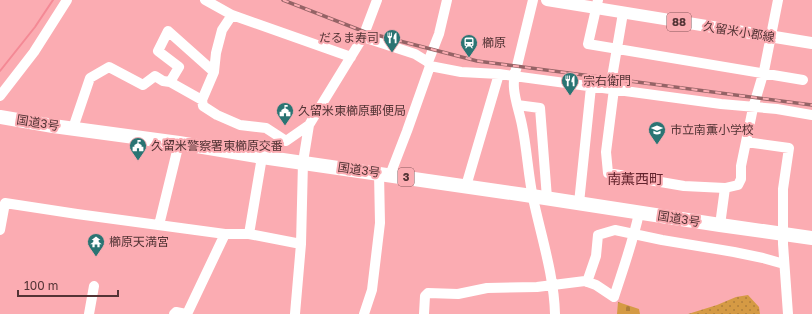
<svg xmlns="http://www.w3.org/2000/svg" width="812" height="314" font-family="'Golos Text','Noto Sans JP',sans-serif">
<defs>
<pattern id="grass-dots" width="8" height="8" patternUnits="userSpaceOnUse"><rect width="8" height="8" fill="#d59a44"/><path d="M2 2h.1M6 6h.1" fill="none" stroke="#af7e3a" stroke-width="1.8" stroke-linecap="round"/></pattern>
<pattern id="cemetery-stones" width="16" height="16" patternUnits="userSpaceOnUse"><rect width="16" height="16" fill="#d59a44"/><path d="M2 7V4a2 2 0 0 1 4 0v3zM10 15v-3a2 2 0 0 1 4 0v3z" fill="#af7e3a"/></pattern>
</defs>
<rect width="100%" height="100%" fill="#fbacb2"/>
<path fill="url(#grass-dots)" d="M748,295L759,307L760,314H688L717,305L736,297Z"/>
<path fill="url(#cemetery-stones)" d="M618,302L639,309L640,314H617Z"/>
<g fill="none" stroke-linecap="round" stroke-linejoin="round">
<path stroke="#f48995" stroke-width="2" d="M0,71L35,27L53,0"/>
<path stroke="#fff" stroke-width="10" d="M205,0L232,15L351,57
M533,0L517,66C509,87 518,105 522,125C527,149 528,174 533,198C541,236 554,275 555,314
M598,0L588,44L803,80
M232,15L222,30L216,53L214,72L202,100L203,106L217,115L240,125L266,128L286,141L309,125L363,37L377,0
M363,37L415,54L428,62
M430,66L461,72L499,74L721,104L777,109L812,115
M170,82L202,100
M610,89L623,13
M614,89L606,152L608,173L684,186L725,188
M0,96L34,52L67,0
M517,105L540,108L547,198
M73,128L90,78L109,67L143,85L155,76L163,81L170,82L179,67L158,51L168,31L214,72
M746,142L789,148L783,189V244L788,314
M390,175L407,131L430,66L428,62L439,34L447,0
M466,186L499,74
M579,203L591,87
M159,225L179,143
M720,225L725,188L738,185L741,179V166L753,108L764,71L778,0
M0,230L5,203L77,214L225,234H249L301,244
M249,234L262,157
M587,282L596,256L598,235L615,230L662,240L734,252L763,258L784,264
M89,314L94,286
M174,314L176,312L186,314
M187,314L225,234
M295,314L301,244L303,162L309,125
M364,314L372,290L380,223L379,173
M424,314L425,296L428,293L458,294L487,288L537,287L585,281L596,285L614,297C623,269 633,242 639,213"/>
<path stroke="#fff" stroke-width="12" d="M547,0L812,43"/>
<path stroke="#fff" stroke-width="14" d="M0,117L53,126L179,143L262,157L532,196L720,225L812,238"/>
<defs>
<path id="rail" d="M283,0L365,32L477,61L812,105"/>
</defs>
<use href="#rail" stroke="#956366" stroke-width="3.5"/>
<use href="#rail" stroke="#fbacb2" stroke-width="2" stroke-dasharray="6" stroke-linecap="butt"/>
</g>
<defs>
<symbol id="restaurant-pin" viewBox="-11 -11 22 30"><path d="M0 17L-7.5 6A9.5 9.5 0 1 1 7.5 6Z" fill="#2a7473" stroke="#fbacb2"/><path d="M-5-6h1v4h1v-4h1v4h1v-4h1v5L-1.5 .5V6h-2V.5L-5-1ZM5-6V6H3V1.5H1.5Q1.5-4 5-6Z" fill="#fff"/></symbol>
<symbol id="station-pin" viewBox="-11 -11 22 30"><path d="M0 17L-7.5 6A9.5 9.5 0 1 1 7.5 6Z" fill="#2a7473" stroke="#fbacb2"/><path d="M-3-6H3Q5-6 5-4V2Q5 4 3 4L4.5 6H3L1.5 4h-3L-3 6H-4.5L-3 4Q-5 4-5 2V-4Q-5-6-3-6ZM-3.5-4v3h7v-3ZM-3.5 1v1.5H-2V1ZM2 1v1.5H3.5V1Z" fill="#fff"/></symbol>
<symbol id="civic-pin" viewBox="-11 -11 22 30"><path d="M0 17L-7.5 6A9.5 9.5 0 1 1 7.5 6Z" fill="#2a7473" stroke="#fbacb2"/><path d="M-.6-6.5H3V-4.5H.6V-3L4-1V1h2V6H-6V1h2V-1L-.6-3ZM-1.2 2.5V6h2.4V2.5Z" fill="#fff"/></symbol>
<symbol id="school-pin" viewBox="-11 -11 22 30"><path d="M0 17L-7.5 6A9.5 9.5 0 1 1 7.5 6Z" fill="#2a7473" stroke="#fbacb2"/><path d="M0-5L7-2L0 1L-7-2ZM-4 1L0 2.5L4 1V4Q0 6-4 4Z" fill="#fff"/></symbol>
<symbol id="temple-pin" viewBox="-11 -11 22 30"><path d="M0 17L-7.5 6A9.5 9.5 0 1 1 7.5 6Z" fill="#2a7473" stroke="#fbacb2"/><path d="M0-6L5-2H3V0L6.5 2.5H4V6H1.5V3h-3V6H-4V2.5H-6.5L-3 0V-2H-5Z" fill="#fff"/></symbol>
</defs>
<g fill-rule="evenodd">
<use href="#restaurant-pin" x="382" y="28" width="20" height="27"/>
<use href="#station-pin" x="459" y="33" width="20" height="27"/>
<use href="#restaurant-pin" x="560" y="71" width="20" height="27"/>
<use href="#civic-pin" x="275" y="101" width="20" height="27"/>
<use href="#school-pin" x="647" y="120" width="20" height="27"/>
<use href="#civic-pin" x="128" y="136" width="20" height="27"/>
<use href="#temple-pin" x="86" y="232" width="20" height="27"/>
</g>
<g text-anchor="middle" stroke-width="4" stroke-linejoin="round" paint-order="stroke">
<g fill="#fbacb2" stroke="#85575a" stroke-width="1">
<rect x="667" y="13" width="24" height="18" rx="3"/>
<rect x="398" y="168" width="16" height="18" rx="3"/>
</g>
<g font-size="11" font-weight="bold" fill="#533335">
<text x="679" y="26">88</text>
<text x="406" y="181">3</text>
</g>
<g font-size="12" fill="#533335" stroke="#fbacb2">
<text transform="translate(739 32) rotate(9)" y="4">久留米小郡線</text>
<text transform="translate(38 123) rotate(9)" y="4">国道3号</text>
<text transform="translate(359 170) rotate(8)" y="4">国道3号</text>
<text transform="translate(679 219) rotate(9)" y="4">国道3号</text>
</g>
<g font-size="12" fill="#533335" stroke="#fbacb2" text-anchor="start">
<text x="379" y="42" text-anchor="end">だるま寿司</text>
<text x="482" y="47">櫛原</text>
<text x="583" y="85">宗右衛門</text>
<text x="298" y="115">久留米東櫛原郵便局</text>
<text x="670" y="134">市立南薫小学校</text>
<text x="151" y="150">久留米警察署東櫛原交番</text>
<text x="109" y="246">櫛原天満宮</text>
</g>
<g font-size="14" fill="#63232d" stroke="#fbacb2">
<text x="635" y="184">南薫西町</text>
</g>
</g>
<path d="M18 290v6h100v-6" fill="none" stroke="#533335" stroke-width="2"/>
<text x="24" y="290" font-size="12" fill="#533335" stroke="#fbacb2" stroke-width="3" paint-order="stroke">100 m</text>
</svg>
